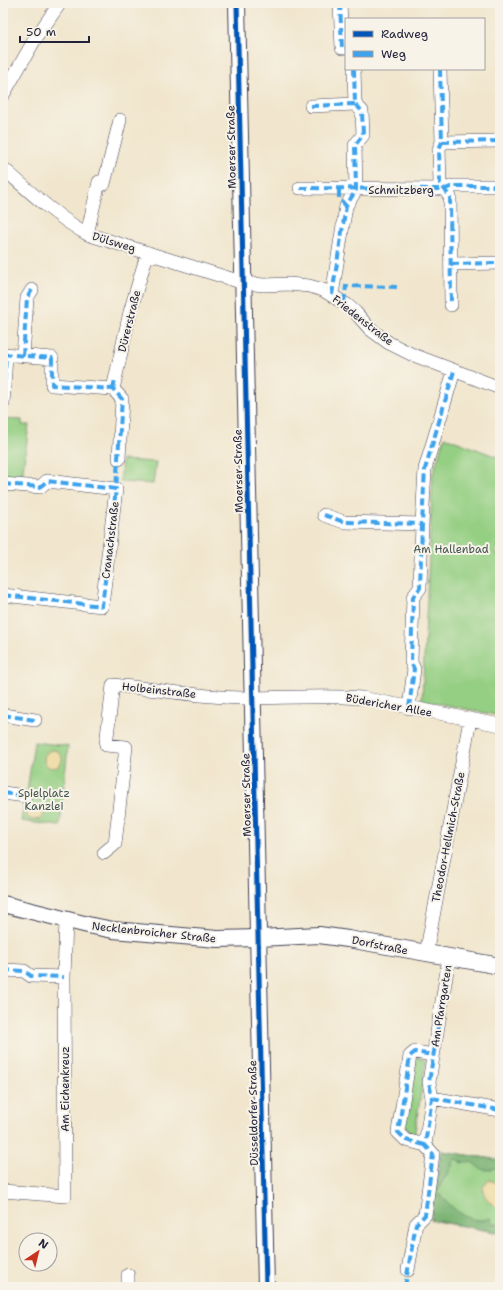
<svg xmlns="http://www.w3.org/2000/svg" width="503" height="1290" font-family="'Shantell Sans',sans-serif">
<rect width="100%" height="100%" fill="#f7f3e8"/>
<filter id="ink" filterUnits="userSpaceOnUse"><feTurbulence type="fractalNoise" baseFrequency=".025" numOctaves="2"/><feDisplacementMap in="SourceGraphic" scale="8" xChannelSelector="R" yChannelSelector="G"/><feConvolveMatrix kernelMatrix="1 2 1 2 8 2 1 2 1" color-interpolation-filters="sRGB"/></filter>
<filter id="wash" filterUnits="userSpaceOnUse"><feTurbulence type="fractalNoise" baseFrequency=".012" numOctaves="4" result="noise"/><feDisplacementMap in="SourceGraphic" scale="16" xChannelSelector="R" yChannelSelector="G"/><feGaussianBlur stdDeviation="0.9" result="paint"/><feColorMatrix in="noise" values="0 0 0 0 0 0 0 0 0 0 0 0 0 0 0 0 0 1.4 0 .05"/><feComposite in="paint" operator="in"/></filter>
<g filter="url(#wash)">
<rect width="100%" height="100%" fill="#f1e6cd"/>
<path fill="#95cf83" stroke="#5c785f" d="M3,419L22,420V425H29L22,478H14V482L3,480Z
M445,437L500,458V507L498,511L500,512V544L495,553L500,556V716L422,700L433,473Z
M122,460L156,462L153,484L120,482Z
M34,742L68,746L60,826L21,821L24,800H26Z
M417,1057L422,1058L426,1061L414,1138L404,1135L413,1060Z
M441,1151L500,1160V1233L431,1220Z"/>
<path fill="#78b271" stroke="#4d6a56" d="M441,1151L500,1160V1168C494,1167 489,1171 484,1170C475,1168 475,1158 461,1163L459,1160L455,1159C452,1162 453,1165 451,1168C446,1178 442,1179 438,1191L436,1190Z
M435,1193C443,1195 447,1202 452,1207C463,1216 477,1224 490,1218L493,1224H500V1233L431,1220Z"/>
<path fill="#eeda9e" stroke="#887e6c" d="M44 759a9 9 0 1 1 18 0a9 9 0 1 1-18 0Z
M31,806C37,806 42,808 44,814L41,819L33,820L27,817C24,812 26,808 31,806Z
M489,1180L500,1184V1209C492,1205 482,1197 483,1187Z"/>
</g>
<g filter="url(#ink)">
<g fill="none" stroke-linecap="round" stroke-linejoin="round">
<defs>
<path id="minor" d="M340,3L342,48H346
M440,69L442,142L439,149L440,183L450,197L451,305
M3,95L35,39L60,3
M311,106L355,104
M442,142L500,141
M3,168C30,192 56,216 87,234L244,283L264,285L289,284L309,286L323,290L347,305L355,312L370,329L389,343L411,354L500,388
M300,188L445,189L453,186H500
M87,234L99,182L104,184L120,120
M451,264L500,263
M332,295L346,206L356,190L355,145L363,135L362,111L355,104L354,69
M3,354L52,358V385L113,389L122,399L119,459
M23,356L27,298L32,290
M113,389L130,312L145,261L149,253
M3,404L6,355
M3,484L40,487L47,481L116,489L102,606L3,595
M324,515L344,522L422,524
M409,708L414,669L411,662L413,597L420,588L422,524L425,469L454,371
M3,715L35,720
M3,793L25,796
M104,853L115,844L126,747L106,745L113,685C156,689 199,697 243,698C283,698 322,695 362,698L500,725
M426,954L470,720
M3,970L24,971L31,976L64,977
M432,1098L500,1110
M425,1145L406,1140L398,1132L410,1056L415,1052L433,1055
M3,1191L65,1196L64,977L66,920
M408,1270L416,1224L425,1215L433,1154L425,1145L432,1098L429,1082L449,958
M128,1287V1275"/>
<path id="major" d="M237,3L266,1287
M3,904L88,925L113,930L217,939L259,938L319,935L348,939L500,966"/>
</defs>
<use href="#minor" stroke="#413f51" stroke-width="14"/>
<use href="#major" stroke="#413f51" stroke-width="18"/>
<use href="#minor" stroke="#fff" stroke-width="13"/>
<use href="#major" stroke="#fff" stroke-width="16"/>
<path stroke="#3ea2ec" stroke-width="4" stroke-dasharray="8 4" stroke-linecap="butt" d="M340,3L342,48H346
M440,69L442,142L439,149L440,183L450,197L451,305
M311,106L355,104
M442,142L500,141
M300,188L445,189L453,186H500
M339,190V198L346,206
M451,264L500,263
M332,295L346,206L356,190L355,145L363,135L362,111L355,104L354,69
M344,303L346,286L399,287
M3,354L52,358V385L113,389L122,399L116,489
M23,356L27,298L32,290
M113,389L115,379
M3,404L6,355
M3,484L40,487L47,481L116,489L102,606L3,595
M324,515L344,522L422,524
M409,708L414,669L411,662L413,597L420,588L422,524L425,469L454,371
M3,715L35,720
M3,793L25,796
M3,970L24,971L31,976L64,977
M432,1098L500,1110
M425,1145L406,1140L398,1132L410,1056L415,1052L433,1055
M405,1287L416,1224L425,1215L433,1154L425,1145L432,1098L429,1082L443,997"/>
<defs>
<path id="cycleway" d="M237,3L266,1287"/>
</defs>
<use href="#cycleway" stroke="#f7f3e8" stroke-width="8"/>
<use href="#cycleway" stroke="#0057b8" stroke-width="5"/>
</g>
</g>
<g text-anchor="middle" stroke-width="4" stroke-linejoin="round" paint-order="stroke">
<g font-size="11" fill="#22223b" stroke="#f7f3e8">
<text transform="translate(231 147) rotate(-91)" y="4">Moerser Straße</text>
<text x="401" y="194">Schmitzberg</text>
<text transform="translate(114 242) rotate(17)" y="4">Dülsweg</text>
<text transform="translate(363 320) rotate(38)" y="4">Friedenstraße</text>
<text transform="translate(129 321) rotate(-76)" y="4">Dürerstraße</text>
<text transform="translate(238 471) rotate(-91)" y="4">Moerser Straße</text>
<text transform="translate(110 540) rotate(-83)" y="4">Cranachstraße</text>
<text transform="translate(159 690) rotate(6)" y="4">Holbeinstraße</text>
<text transform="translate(389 705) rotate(10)" y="4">Büdericher Allee</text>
<text transform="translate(246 795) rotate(-91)" y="4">Moerser Straße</text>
<text transform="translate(448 837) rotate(-79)" y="4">Theodor-Hellmich-Straße</text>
<text transform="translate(154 932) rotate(6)" y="4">Necklenbroicher Straße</text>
<text transform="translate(380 945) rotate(11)" y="4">Dorfstraße</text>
<text transform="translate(441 1006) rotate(-81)" y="4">Am Pfarrgarten</text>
<text transform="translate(65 1089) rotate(-90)" y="4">Am Eichenkreuz</text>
<text transform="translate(253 1113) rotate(-91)" y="4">Düsseldorfer Straße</text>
</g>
<g font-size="11" fill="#445651" stroke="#f7f3e8">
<text x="451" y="553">Am Hallenbad</text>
<text x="44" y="797">Spielplatz<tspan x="44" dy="13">Kanzlei</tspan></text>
</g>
</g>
<rect width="503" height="1290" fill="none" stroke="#f7f3e8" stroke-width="16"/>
<rect x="345" y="18" width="140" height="52" fill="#f7f3e8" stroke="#a29fa3"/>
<rect x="353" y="31" width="20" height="6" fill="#0057b8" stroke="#a29fa3"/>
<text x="381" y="38" font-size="12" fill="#22223b">Radweg</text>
<rect x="353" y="51" width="20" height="6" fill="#3ea2ec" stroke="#a29fa3"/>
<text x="381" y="58" font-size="12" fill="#22223b">Weg</text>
<g transform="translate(38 1252) rotate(35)"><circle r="19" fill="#f7f3e8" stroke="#a29fa3"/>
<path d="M0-3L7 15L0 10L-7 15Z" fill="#c8321e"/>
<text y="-6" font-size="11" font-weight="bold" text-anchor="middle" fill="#22223b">N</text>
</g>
<path d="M20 36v6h69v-6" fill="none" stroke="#22223b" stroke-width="2"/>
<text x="26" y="36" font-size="12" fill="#22223b" stroke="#f7f3e8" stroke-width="3" paint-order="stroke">50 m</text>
</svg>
